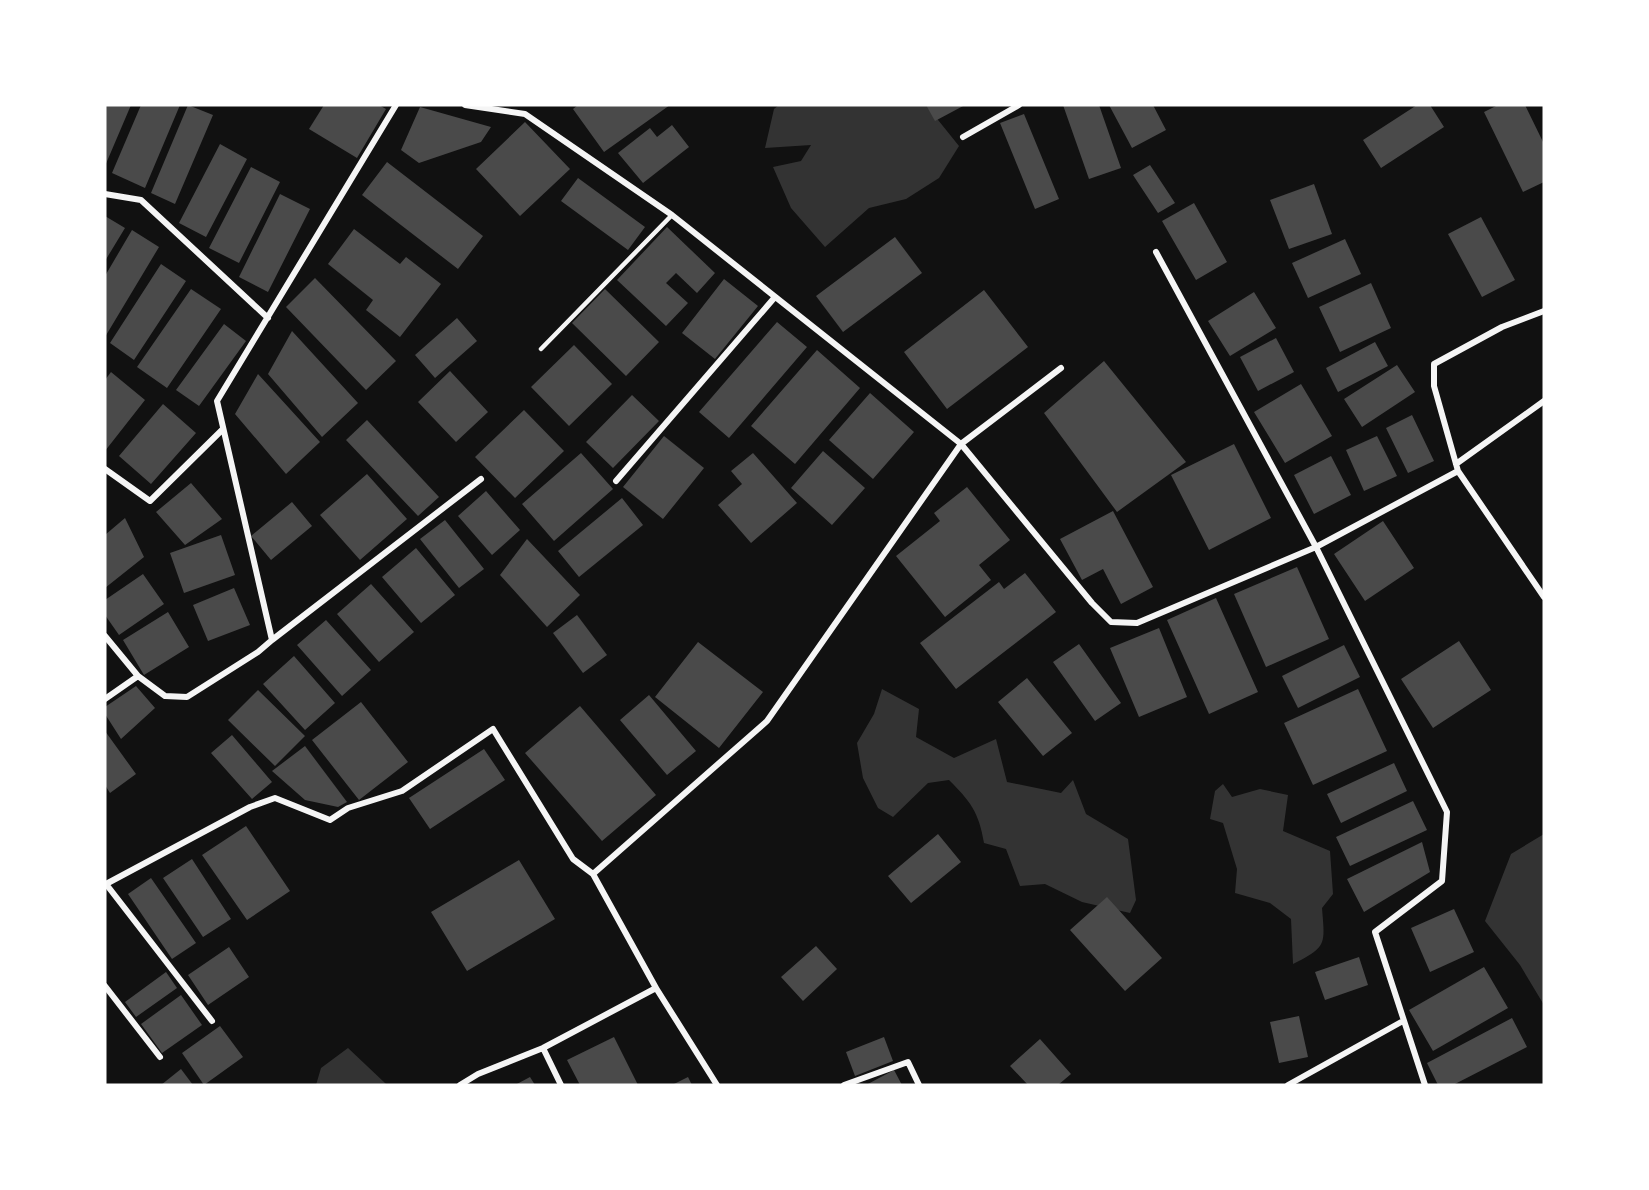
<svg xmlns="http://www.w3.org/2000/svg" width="1649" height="1190" font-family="Raleway,sans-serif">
<rect width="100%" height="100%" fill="#111"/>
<path fill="#333" d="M779,105H926L959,146L939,178L906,199L869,208L825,247L791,208L773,167L801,161L811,145L765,148L774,109Z
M882,689L919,709L916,737L954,758L996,739L1007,782L1061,793L1073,780L1086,814L1128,839L1136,900L1130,913L1082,902L1045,884L1020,886L1006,849L984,843C979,812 970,801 949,780L928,783L893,817L878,808L863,778L857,743L874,714Z
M1223,784L1232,797L1260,789L1288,795L1283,831L1330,851L1333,894L1322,908C1325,945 1327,947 1293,964L1291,919L1270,903L1235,893L1237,869L1223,823L1210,819L1215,791Z
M1544,834V1005L1520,965L1485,921L1511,854Z
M348,1048L385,1083L387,1085H316L321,1068Z"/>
<path fill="#4a4a4a" d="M105,105H131L105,166Z
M141,105H180L145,188L112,173Z
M188,105L213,115L175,204L151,193Z
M324,105H379L386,109L357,158L309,129Z
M578,105H670L604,152L573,109Z
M926,105H965L935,121Z
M1063,105H1099L1121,168L1089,179Z
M1109,105H1153L1166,130L1132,148Z
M1417,105H1430L1444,127L1381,168L1363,140Z
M1498,105H1525L1544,144V182L1523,192L1484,112Z
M420,107L491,127L481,142L419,163L401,150Z
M1024,114L1059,199L1035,209L1000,123Z
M525,122L570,169L520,216L476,169Z
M672,125L689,147L643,183L618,153L650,128L657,137Z
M220,144L247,159L206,237L179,223Z
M387,162L483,236L458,269L362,195Z
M1150,165L1175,203L1158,213L1133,175Z
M251,167L280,182L239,263L209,248Z
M578,178L645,227L628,250L561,201Z
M1314,184L1332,234L1289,249L1270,200Z
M280,194L310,209L268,292L239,277Z
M1194,203L1227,262L1196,280L1162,221Z
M105,216L125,228L105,261Z
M1481,217L1515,280L1482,297L1448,234Z
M667,227L715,273L697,293L676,273L666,283L688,303L666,326L617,280Z
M354,229L400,264L406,257L441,284L400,337L366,310L373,300L328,264Z
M132,230L159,247L105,337V276Z
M895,237L922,273L843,332L816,296Z
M1345,239L1361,274L1308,298L1292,263Z
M161,264L186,281L134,360L110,343Z
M315,278L396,361L366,390L286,307Z
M724,279L758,306L715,359L682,333Z
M1371,283L1391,328L1340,352L1319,307Z
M191,289L221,309L167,388L137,367Z
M605,289L659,342L626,376L572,323Z
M984,290L1028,347L947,409L904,352Z
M1254,292L1276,328L1230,356L1208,321Z
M457,318L477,341L435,378L415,355Z
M777,322L807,347L729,438L699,412Z
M224,324L246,341L199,406L176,390Z
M292,331L358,403L322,437L268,374Z
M1276,338L1294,372L1258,391L1240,357Z
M1375,342L1388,366L1338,392L1326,368Z
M574,345L612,384L569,426L531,387Z
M817,350L860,388L795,464L751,426Z
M1104,361L1186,462L1117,512L1044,413Z
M1397,365L1415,392L1362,427L1344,399Z
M450,371L488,412L456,442L418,402Z
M111,372L145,400L105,451V380Z
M258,374L320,442L286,474L235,414Z
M1301,384L1332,436L1285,463L1254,412Z
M870,393L914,432L873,479L829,440Z
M632,395L659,421L613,468L586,442Z
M163,404L196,433L151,484L119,456Z
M524,410L564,451L515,498L475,457Z
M1412,415L1434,461L1408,473L1386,428Z
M367,420L439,497L418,516L346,440Z
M664,436L704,468L663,519L623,487Z
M1377,436L1397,476L1364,491L1346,450Z
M1234,444L1271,518L1209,550L1171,475Z
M823,451L865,488L832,525L791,488Z
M581,453L613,489L554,541L522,504Z
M753,453L797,503L751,543L718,505L742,484L731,471Z
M1331,456L1351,495L1314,514L1294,475Z
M367,474L407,519L360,560L320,515Z
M191,483L222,519L185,545L156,512Z
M967,487L1010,540L979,565L991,580L945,617L896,556L940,521L934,513Z
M486,491L520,530L492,555L458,516Z
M622,498L643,525L579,577L558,551Z
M292,502L312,526L271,560L251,536Z
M1113,511L1153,587L1121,604L1103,569L1082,580L1060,539Z
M125,518L144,557L105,588V535Z
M445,520L484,569L459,588L420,539Z
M1383,521L1414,568L1365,601L1334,554Z
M221,535L235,575L184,593L170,553Z
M527,539L580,595L547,627L500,575Z
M416,548L455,595L421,623L382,577Z
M1297,567L1329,639L1266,667L1234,594Z
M1025,573L1056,612L956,689L920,643L999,582L1004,589Z
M143,574L164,604L119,635L105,615V600Z
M371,584L414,632L379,662L337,614Z
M234,588L250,625L208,641L193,605Z
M1216,598L1258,692L1209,714L1167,620Z
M168,612L189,647L144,675L123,640Z
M577,615L607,655L583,673L553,633Z
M326,620L371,670L342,696L297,645Z
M1159,628L1187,697L1139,717L1110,648Z
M1459,641L1491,690L1433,728L1401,679Z
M698,642L763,692L719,748L655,697Z
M1079,644L1121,703L1095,721L1053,662Z
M1344,645L1360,677L1298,708L1282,676Z
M294,656L335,703L305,730L263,684Z
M1027,678L1072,733L1043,756L998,702Z
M136,686L155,708L121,739L105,714V707Z
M1358,689L1387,751L1313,785L1284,723Z
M258,690L305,736L275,766L228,720Z
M649,695L696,751L667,775L620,720Z
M361,702L408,762L359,800L312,740Z
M580,706L656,795L602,841L525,753Z
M105,731L136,774L110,793L105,785Z
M232,735L272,782L252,799L211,753Z
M305,746L347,802L338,807L305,800L272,771Z
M484,749L505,780L430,829L409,798Z
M1394,763L1407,791L1341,823L1327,794Z
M1413,801L1427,830L1350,866L1336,837Z
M246,826L290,891L247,920L202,855Z
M938,834L961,862L911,903L888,876Z
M1422,842L1430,872L1364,912L1347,879Z
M192,859L231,919L203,937L163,878Z
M519,860L555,919L467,971L431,912Z
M151,878L196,943L172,959L128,894Z
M1107,897L1162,958L1125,991L1070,930Z
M1454,909L1474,952L1430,972L1411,928Z
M816,946L837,969L803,1001L781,977Z
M229,947L249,977L208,1005L188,975Z
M1359,957L1368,985L1325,1000L1315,972Z
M1484,967L1508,1008L1433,1051L1409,1010Z
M166,972L177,988L136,1017L125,1002Z
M181,995L202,1025L162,1053L141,1024Z
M1299,1016L1308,1057L1279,1063L1270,1022Z
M1512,1018L1527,1047L1453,1085H1438L1427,1063Z
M220,1026L243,1057L204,1085L182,1053Z
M614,1037L638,1085H580L567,1060Z
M884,1037L893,1061L855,1076L846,1052Z
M1040,1039L1071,1074L1058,1085H1028L1010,1066Z
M181,1069L193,1085H161Z
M894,1070L902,1085H866Z
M530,1077L535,1085H515Z
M688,1077L692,1085H672Z"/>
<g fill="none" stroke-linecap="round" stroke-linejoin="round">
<path stroke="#f5f5f5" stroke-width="4.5" d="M541,349L672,215"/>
<path stroke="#f5f5f5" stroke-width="6" d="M465,105L525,114L672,215L961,444L767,721L593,874L656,988L717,1085
M963,137L1019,105
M105,194L141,200L268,318
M1156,252L1316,547L1447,812L1442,881L1375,932L1425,1085
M1061,368L961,444L1092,603L1111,622L1137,623L1316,547L1458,471L1544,597
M1456,464L1544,401
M105,469L150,501L223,429
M1458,471L1434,386V364L1502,327L1544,311
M616,481L775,297
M105,636L138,676L165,696L187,697L258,652L272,640L217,401L396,105
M272,640L481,479
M105,699L138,676
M105,986L160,1057
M212,1021L106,884L250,807L275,798L330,820L348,808L402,791L493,729L573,859L593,874
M543,1048L561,1085
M460,1085L478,1074L543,1048L656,988
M844,1085L908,1062L919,1085
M1288,1085L1403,1021"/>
</g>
<rect width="1649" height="1190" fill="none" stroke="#ffffff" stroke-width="213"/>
</svg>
